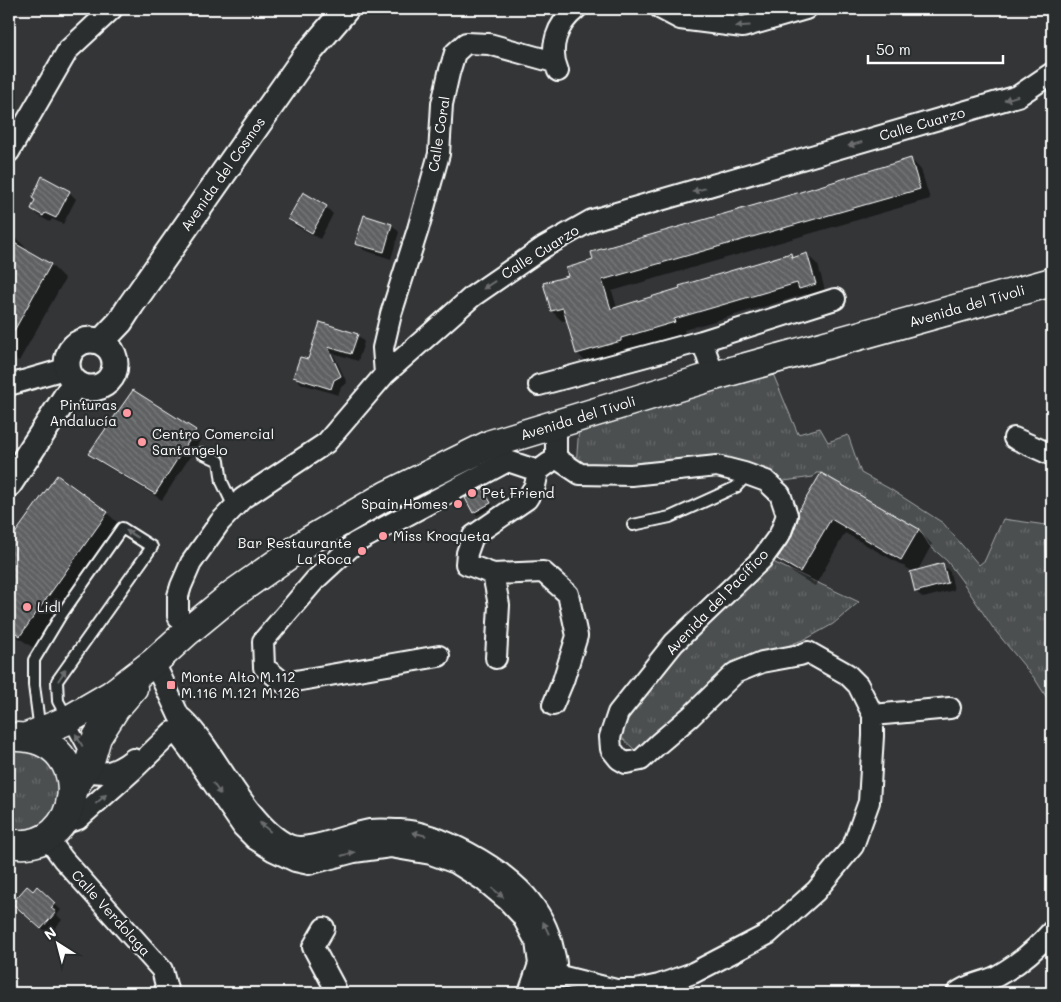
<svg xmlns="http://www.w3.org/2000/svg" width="1061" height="1002" font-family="Mali,sans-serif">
<defs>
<pattern id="grass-tufts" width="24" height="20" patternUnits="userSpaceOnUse" patternTransform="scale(1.25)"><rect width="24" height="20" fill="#4c4f50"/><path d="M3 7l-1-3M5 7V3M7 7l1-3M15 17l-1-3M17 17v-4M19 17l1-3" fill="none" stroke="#67696a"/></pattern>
<pattern id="building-back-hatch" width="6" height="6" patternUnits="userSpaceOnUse" patternTransform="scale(1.25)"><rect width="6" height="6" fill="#5f6162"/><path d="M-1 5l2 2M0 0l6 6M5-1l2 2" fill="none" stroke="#77797a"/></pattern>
</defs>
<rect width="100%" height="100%" fill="#333536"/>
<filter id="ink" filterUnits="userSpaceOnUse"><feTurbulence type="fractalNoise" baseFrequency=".02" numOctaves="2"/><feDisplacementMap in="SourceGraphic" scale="10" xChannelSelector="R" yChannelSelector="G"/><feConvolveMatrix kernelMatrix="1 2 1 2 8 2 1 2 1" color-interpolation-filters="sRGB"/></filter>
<g filter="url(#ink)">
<path fill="url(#grass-tufts)" stroke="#a6a7a8" d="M771,369L798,434L820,428L828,442L848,435L861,473L890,489L943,523L979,565L985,560L1003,519L1046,525L1052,540V706L1035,679L993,628L962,581L947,561L930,546L919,529L821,473H816L813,477L777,482L723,463L678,460L624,468L576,466L579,427Z
M773,562L859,602L833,624L808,638L779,649L743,658L698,697L654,732L636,751L621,737L628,719L652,681L693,639Z
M24,751C80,767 65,836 9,829V752Z"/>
<path fill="#0007" d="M911,159L921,170L930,199L612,291L617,308L790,255L794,258L807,255L818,265L826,294L811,299L806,294L684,330L685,333L631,349V351L588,364L577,353L568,320L562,321L552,311L570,277L797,194Z
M69,192L76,199L63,224L52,219L50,222L39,216L32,209Z
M326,207L333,214L320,239L296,226L289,219Z
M392,225L399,232L391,259L364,250L357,243Z
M9,234L16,238L31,253L51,265L65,279L19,361L9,356Z
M321,323L357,335L364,342L358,361L333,353L347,383L341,387L338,395L302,384L295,377L309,361Z
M134,392L195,431L202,438L162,500L96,460L89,454Z
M57,477L107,513L122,527L35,649L9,631V544Z
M485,493L493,507L477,515L474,512Z
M800,512L918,530L932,544L917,572L943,565L950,572L954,590L923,598L916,591L914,572L845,533L815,586L793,573L778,559L792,539L799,519Z
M37,888L61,910L57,915L62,920L49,935L21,909Z"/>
<path fill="url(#building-back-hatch)" stroke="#fff" d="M911,158L920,189L602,280L611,309L680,288L679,286L791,253L792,258L807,253L816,284L799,289L797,283L674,319L675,322L621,338V341L576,354L563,308L551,311L543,283L568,276L566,268L593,260L591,252L797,193Z
M42,176L70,191L56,218L45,213L43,216L31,209L35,200L32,198Z
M303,192L327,206L312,233L288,219Z
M364,215L392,224L384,252L355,244Z
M9,240L51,264L9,340Z
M320,322L358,334L351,354L328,347L341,376L334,380L331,389L293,377L300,357L308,359Z
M133,390L196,430L155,494L88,454Z
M821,473L919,529L901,560L831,519L800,572L777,559L791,538L798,519V512Z
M57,475L108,512L20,636L9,628V542Z
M483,488L491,503L473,513L465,498Z
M943,563L948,583L915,592L910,572Z
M27,886L33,891L37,886L55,903L51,908L56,912L41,929L12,903Z"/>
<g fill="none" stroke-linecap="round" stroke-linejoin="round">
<defs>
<path id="service" d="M202,453L219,461L222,482L234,507
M633,525L670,517L736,487L748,474
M40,731L34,685V660L61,615L122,528L152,547L57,681L58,701L87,754"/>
<path id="minor" d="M661,9L680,19L743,27L806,9
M558,71C548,48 557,24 576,9
M9,152L68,50L112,9
M702,341L835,299
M385,374L383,348L391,314L418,229L439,154L442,104L449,73L455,53L466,43L489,44L554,62
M9,385L68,368
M539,385L702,341L714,376
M1014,438L1052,455
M549,463L538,471L535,486L527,499L473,536L467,553L466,564L493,574L543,572L568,594L577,636L563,681L553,705
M493,574L499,605L496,658
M187,632L178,616V596L181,586L191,563L220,522L243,498L326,443L385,374L473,296L544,247L592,220L1018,96L1052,73
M439,656L284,683L264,667L263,641L315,580L355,543L508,461L538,471
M154,662L179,716C189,723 196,734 204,744C225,773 256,831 289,845C308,853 349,833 370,830C380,829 391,830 400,830C440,832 500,867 526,896C539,911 549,930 553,949C554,954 556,959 556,964C555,975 551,984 547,993
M873,715L950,708
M72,766C97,776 112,776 133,759
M61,825L78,819L132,771L165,739L172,732H176L195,757L243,827L255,839L274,851L295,861L309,864L354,852L390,847L431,854L456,863L483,880L507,900L522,916L536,942L539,964L529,993
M47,837L63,859L162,970L168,993
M324,928L313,947L335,988L333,993
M537,973L544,972L616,990H636L659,985L693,973L768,934L816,891L853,846L869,802L873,736V715L858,685L847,674L808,652L800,655L762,662L735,673L691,716L658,744L641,760L626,763L619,759L611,749L610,737L618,713L674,643L762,559L780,534L787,515L780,494L766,481L744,473L717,466L631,475L580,474L556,458V424
M957,993C969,983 984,983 997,976C1017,965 1037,948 1052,931"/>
<path id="tertiary" d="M67 364a24 24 0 1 1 48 0a24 24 0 1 1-48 0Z
M101,342L120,322L131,305L305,57L346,9
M9,484L75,383"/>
<path id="secondary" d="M27,737L68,720L111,695L154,662L187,632L233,594L310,540L387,495L491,444L714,376L1052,282
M73,789L90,761L97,737L115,709L133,688
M9,843C84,857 98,738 17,737"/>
</defs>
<use href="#service" stroke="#fff" stroke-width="14"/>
<use href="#minor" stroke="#fff" stroke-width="24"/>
<use href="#tertiary" stroke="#fff" stroke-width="29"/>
<use href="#secondary" stroke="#fff" stroke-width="31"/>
<use href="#service" stroke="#2a2d2e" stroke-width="10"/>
<use href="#minor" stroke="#2a2d2e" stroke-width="20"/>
<use href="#tertiary" stroke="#2a2d2e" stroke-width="25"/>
<use href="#secondary" stroke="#2a2d2e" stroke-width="28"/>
</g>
<defs><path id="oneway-solid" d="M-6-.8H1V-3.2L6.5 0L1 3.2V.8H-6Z" transform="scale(1.25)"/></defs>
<g fill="#6a6c6d">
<use href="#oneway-solid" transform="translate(743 26) rotate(176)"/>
<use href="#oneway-solid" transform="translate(1011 98) rotate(163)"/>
<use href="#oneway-solid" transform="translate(855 144) rotate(164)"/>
<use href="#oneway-solid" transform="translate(699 190) rotate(164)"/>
<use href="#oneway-solid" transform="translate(489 285) rotate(146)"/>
<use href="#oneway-solid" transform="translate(132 534) rotate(-148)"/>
<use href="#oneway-solid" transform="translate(62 675) rotate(-57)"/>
<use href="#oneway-solid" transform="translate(79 740) rotate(-119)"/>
<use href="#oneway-solid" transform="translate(217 789) rotate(56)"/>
<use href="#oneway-solid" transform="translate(101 799) rotate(-41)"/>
<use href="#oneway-solid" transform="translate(265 827) rotate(-139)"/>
<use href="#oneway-solid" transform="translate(419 834) rotate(-166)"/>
<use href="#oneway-solid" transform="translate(348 854) rotate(-15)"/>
<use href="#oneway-solid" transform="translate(498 893) rotate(40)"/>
<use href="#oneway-solid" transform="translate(546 928) rotate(-115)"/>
</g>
</g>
<g fill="#ff9aa2" stroke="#2a2d2e" stroke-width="2">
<circle cx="127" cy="413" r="5"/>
<circle cx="142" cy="442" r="5"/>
<circle cx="472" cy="493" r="5"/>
<circle cx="458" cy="504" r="5"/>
<circle cx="383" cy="536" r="5"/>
<circle cx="362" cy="551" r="5"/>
<circle cx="27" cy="607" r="5"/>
<rect x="166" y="680" width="10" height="10" rx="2.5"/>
</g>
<g text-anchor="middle" stroke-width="4.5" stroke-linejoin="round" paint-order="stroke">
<g font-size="14" fill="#fff" stroke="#2a2d2e">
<text transform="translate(922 124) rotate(-16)" y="5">Calle Cuarzo</text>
<text transform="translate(439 134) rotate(-81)" y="5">Calle Coral</text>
<text transform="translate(223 174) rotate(-55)" y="5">Avenida del Cosmos</text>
<text transform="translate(540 252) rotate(-32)" y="5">Calle Cuarzo</text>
<text transform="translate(967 306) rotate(-16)" y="5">Avenida del Tívoli</text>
<text transform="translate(578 418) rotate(-17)" y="5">Avenida del Tívoli</text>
<text transform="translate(717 602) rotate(-46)" y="5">Avenida del Pacífico</text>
<text transform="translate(111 913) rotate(48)" y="5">Calle Verdolaga</text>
</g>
<g font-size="14" fill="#fff" stroke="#2a2d2e" text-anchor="start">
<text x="117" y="410" text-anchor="end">Pinturas<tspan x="117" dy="16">Andalucía</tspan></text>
<text x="152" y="439">Centro Comercial<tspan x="152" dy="16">Santangelo</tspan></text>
<text x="482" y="498">Pet Friend</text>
<text x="448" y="509" text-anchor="end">Spain Homes</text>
<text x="393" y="541">Miss Kroqueta</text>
<text x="352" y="548" text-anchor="end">Bar Restaurante<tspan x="352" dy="16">La Roca</tspan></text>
<text x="37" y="612">Lidl</text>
<text x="181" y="682">Monte Alto M.112<tspan x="181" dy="16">M.116 M.121 M.126</tspan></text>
</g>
</g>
<rect width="1061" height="1002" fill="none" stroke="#2a2d2e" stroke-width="30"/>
<rect x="15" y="15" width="1031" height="972" fill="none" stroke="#fff" stroke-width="2" filter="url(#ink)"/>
<g transform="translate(58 944) rotate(324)" stroke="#2a2d2e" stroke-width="4" paint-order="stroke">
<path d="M0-4L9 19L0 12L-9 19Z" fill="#ffffff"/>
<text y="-8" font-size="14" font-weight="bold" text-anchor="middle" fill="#ffffff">N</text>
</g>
<path d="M868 55v8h135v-8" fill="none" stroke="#ffffff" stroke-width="2.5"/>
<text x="876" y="55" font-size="15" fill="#ffffff" stroke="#2a2d2e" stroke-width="4" paint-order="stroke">50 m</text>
</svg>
